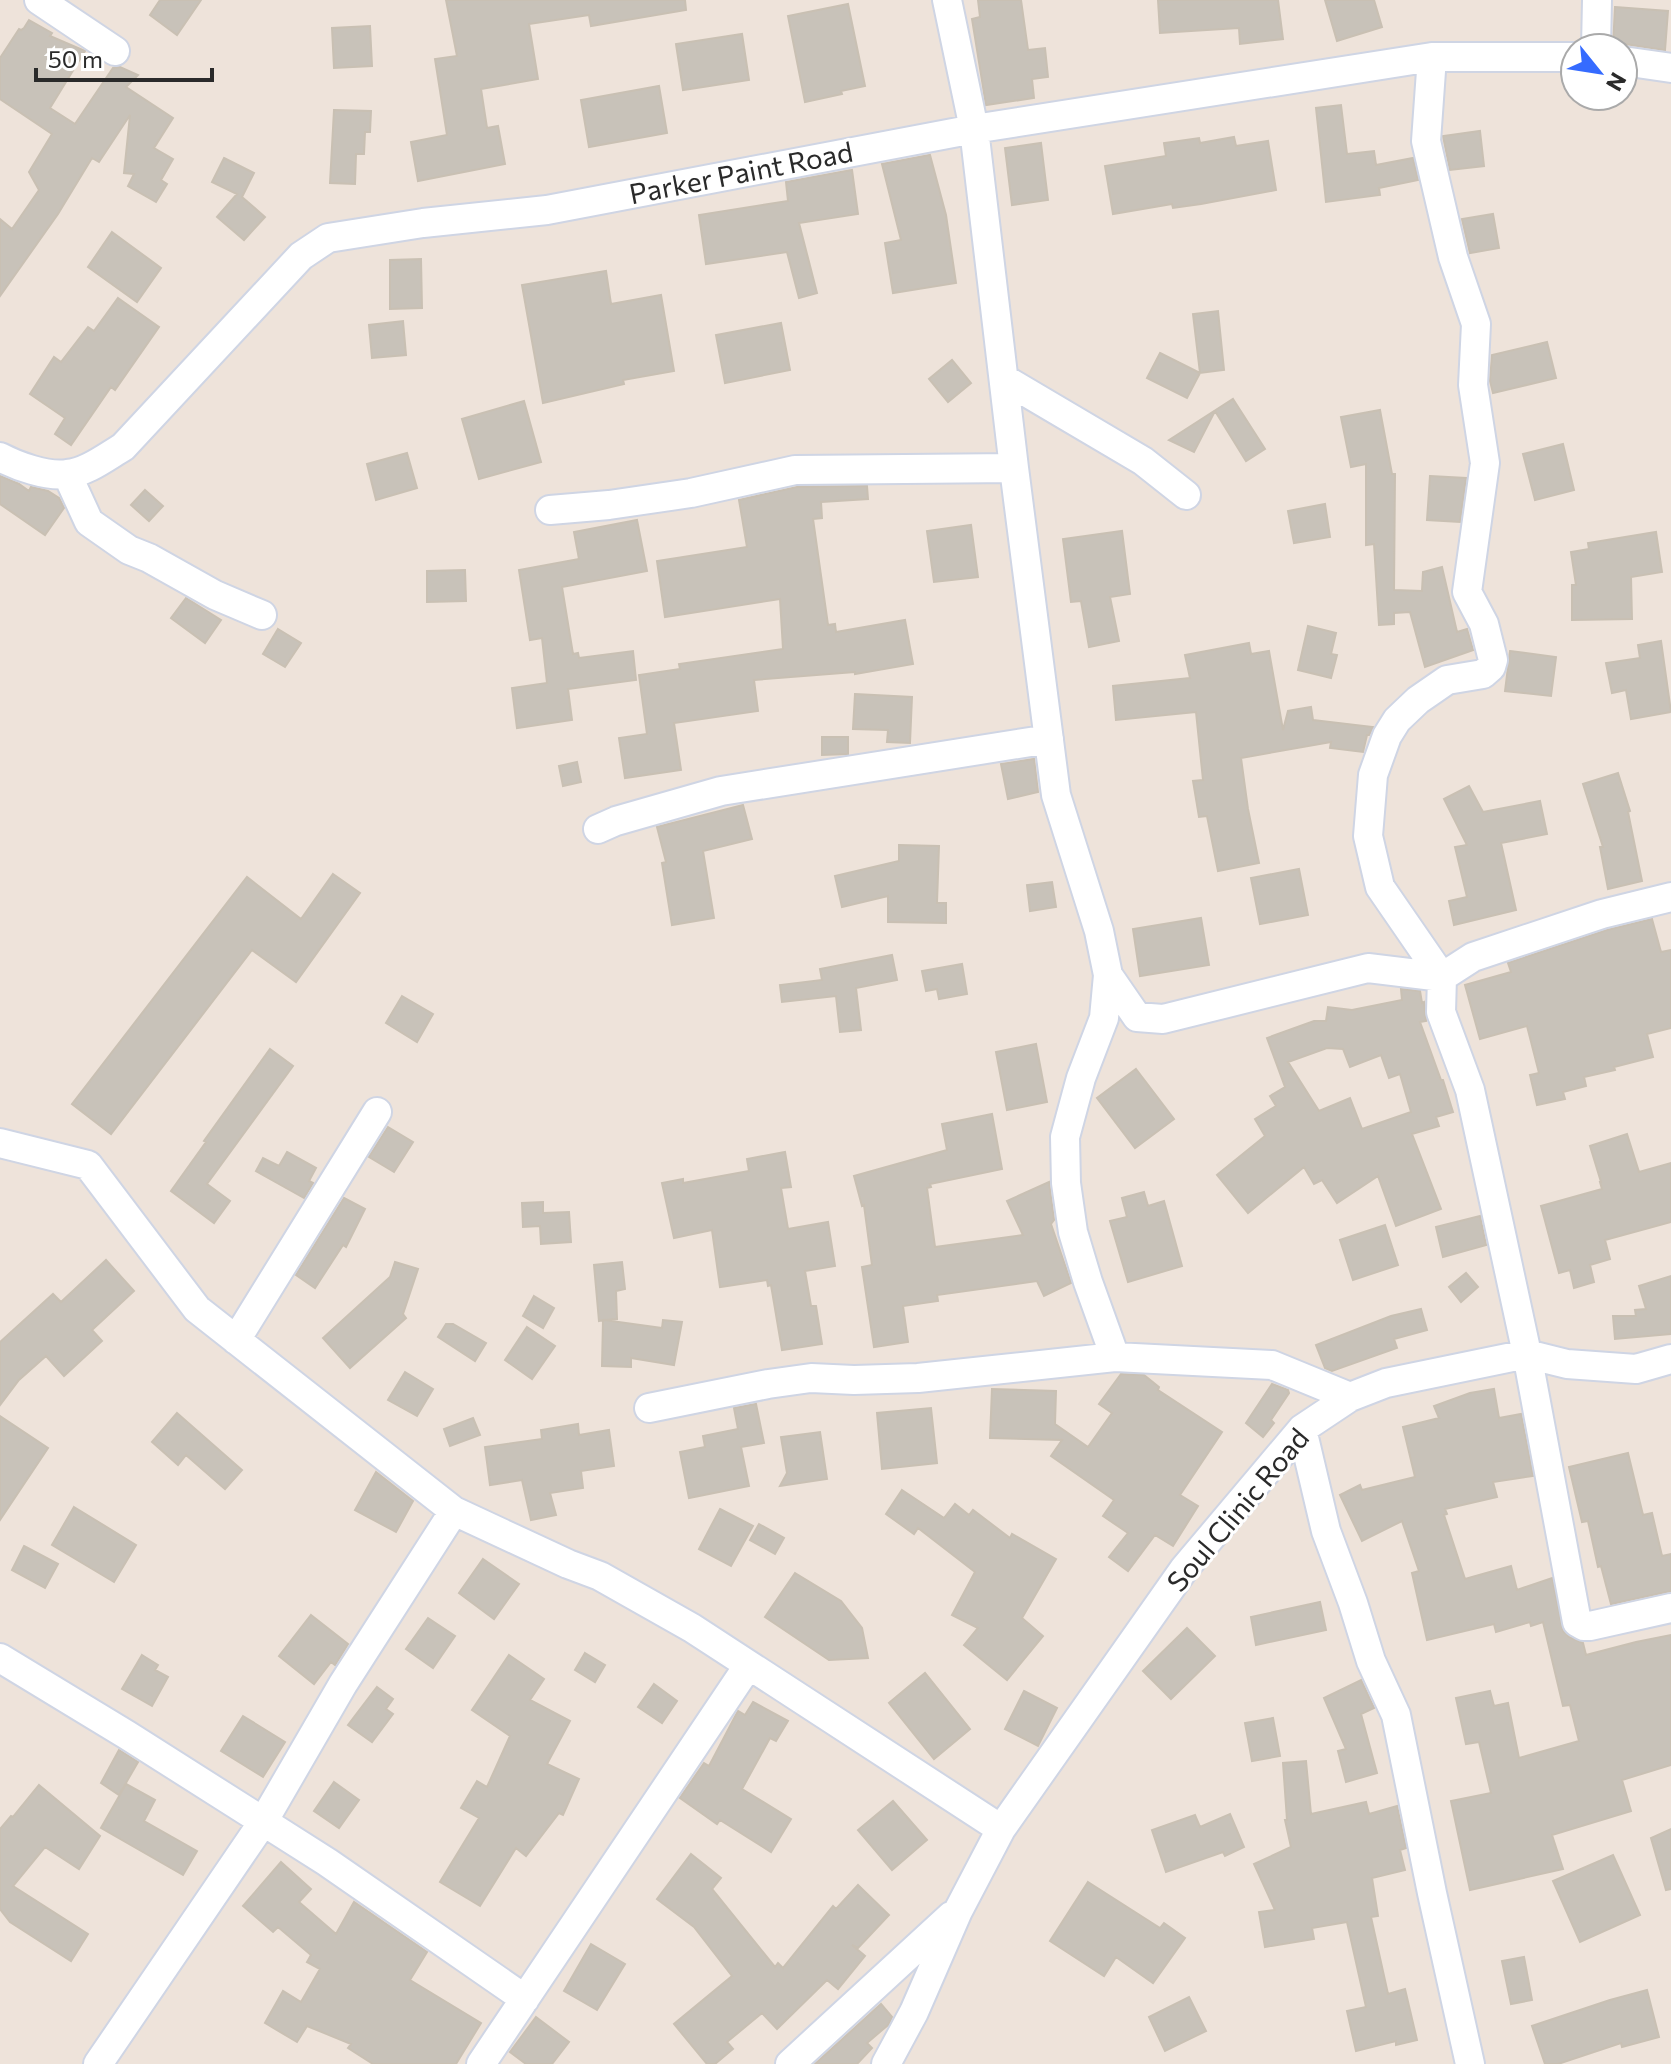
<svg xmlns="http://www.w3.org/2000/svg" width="1671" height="2064" font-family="Commissioner,sans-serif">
<rect width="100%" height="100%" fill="#eee3da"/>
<path fill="#c8c2b9" stroke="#c9c0b3" stroke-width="2" fill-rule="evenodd" d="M160,0H201L177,35L150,15Z
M446,0H685L686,10L591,26L589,15L529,24L538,79L481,89L487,128L498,126L505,164L418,181L411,142L447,135L435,59L457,56Z
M978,0H1021L1028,50L1045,48L1048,77L1032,79L1034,98L986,105L972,19L980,17Z
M1158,0H1278L1283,39L1240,44L1239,28L1160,33Z
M1325,0H1374L1382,27L1337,41Z
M848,4L865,86L841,91L842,94L805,102L788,16Z
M1615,7L1668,11L1665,50L1625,44L1613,47Z
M29,20L52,33L50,36L85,51L50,108L75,124L113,68L120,67L138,75L126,87L173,118L154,148L173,159L161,180L167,184L156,202L128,186L134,174L124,173L130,115L99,162L92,158L58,214L0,296V219L12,229L39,190L29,172L52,134L0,99V58L19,29L21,30L24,28Z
M370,26L372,66L334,68L332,28Z
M742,34L749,80L683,90L676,44Z
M659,86L667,133L589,147L581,100Z
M1341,105L1347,154L1374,151L1376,165L1413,158L1418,180L1379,188L1380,195L1326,202L1316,108Z
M334,110L371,111L370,132H365L364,154H356L355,184L330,183Z
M1480,131L1484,166L1450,170L1443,136Z
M1234,137L1236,146L1268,141L1276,190L1201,204L1173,208L1172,204L1113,214L1105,166L1166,156L1164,143L1199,138L1200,143Z
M1041,143L1048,200L1012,205L1005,148Z
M930,155L946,215L956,283L893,293L885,243L901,240L882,164Z
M224,158L254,173L242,197L265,217L244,240L217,217L237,194L212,182Z
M852,170L858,214L799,223L817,293L799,298L787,252L706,264L699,215L788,201L786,182Z
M1493,214L1499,248L1470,253L1462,219Z
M112,232L161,268L137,302L88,267Z
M421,259L422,308L390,309V260Z
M606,271L611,304L661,295L674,371L623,380L624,384L543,403L522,285Z
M118,298L159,327L115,390L111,387L71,445L55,434L65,418L30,394L54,357L61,362L88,327L94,331Z
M1218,311L1224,370L1200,373L1193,314Z
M403,321L406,355L372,358L369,325Z
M781,323L790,370L725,383L716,335Z
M1547,342L1556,378L1493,393L1490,381L1492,355Z
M1160,353L1200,373L1187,398L1147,378Z
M952,360L971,383L948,402L929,379Z
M1233,399L1265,449L1246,461L1215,411L1194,452L1169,440Z
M524,401L541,462L479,479L462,419Z
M1380,410L1392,474H1395L1394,590L1422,591L1423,572L1442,567L1457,632L1467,629L1473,650L1425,667L1410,612L1394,613V624L1379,625L1374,544L1366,545V464L1351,467L1341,417Z
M1563,444L1574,490L1535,500L1523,454Z
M407,453L417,488L376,500L367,464Z
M0,476L19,484L29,491L31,487L48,491L59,498L64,508L45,535L0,504Z
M1430,476L1466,478L1460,522L1427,520Z
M867,486L868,499L821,502L822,518L813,519L828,625L835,624L836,632L905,620L913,664L855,674V672L754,680L758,711L674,723L681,770L625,778L619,738L647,734L639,675L680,669L679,664L783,649L780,599L665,617L657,561L747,547L739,500L797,487Z
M145,490L163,506L149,521L131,505Z
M1325,504L1330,537L1294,543L1288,511Z
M637,520L647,571L562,587L573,654L578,653L579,658L633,651L636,680L568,689L572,720L517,728L512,688L547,683L542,638L530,640L519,570L579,559L574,532Z
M971,525L978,577L934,582L927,531Z
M1122,531L1130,594L1110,597L1119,641L1089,647L1081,601L1071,602L1063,539Z
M1656,532L1662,572L1631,577L1632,619L1572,620V585H1576L1571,552L1589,549L1588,543Z
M465,570L466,601L427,602V571Z
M186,598L221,620L205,643L171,618Z
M1308,626L1336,633L1331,654L1337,655L1331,678L1298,670Z
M278,629L301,643L285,667L263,654Z
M1661,641L1671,712L1631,719L1626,690L1612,693L1606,663L1640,658L1638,645Z
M1249,643L1251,654L1269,651L1283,730L1288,711L1311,707L1313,720L1373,727L1369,735H1367L1363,752L1330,748L1331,742L1241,758L1248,809L1259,863L1218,871L1207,816L1199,817L1193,781L1203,780L1196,712L1116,720L1113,686L1190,678L1185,655Z
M1510,651L1556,657L1551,696L1505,691Z
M855,694L912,697L910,743L887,742L888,730L853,729Z
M822,737H848V754L822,755Z
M1034,759L1038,792L1008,799L1001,764Z
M577,762L581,782L563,786L559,766Z
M1618,773L1630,811L1628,812L1642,881L1608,889L1600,847H1603L1583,784Z
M1469,786L1483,812L1540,801L1547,834L1501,843L1516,910L1454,925L1449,901L1467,897L1455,847L1467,845L1444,799Z
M743,805L752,839L703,851L714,918L672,925L662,863L666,862L657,827Z
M899,845L939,846L937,903H946V923L888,922V896L842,907L835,876L899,861Z
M1299,869L1308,915L1260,924L1251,878Z
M333,874L360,893L296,982L252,950L111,1134L72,1104L247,877L301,919Z
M1052,882L1056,907L1030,911L1027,885Z
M1201,918L1209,965L1140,976L1133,929Z
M1652,919L1661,952L1671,950V1028L1647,1034L1653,1057L1614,1067L1615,1070L1584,1077L1586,1086L1563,1092L1565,1099L1537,1105L1530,1075L1539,1073L1527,1026L1480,1039L1465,985L1511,972L1508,963L1607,930Z
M892,955L897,980L856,988L861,1030L840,1032L836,996L782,1002L780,985L822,980L820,969Z
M962,964L967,994L939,999L937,989L926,991L922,971Z
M1401,989L1420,991L1422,1003L1424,1002L1426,1021L1420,1022L1441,1080H1443L1453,1112L1436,1117L1439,1126L1412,1134L1441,1209L1396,1226L1378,1176L1337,1203L1322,1180L1314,1184L1304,1167L1248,1213L1217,1175L1265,1136L1255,1119L1276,1106L1270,1096L1285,1087L1267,1038L1314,1021H1326L1328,1007L1352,1010L1402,1000ZM1327,1048L1343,1049L1350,1067L1381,1055L1389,1078L1400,1074L1411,1112L1362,1129L1350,1098L1319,1111L1288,1062Z
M402,996L433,1014L417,1042L386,1023Z
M1036,1044L1047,1102L1007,1110L996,1052Z
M270,1049L293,1066L207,1184L230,1201L214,1223L171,1191L206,1142L204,1141Z
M1136,1069L1174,1119L1135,1148L1097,1098Z
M992,1114L1002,1169L930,1184L931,1187L927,1188L935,1247L1023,1235L1007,1201L1049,1182L1054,1220L1051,1224L1071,1283L1044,1296L1037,1281L937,1295L938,1301L903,1306L908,1342L874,1347L862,1267L872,1265L864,1205L862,1206L854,1176L947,1150L942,1124Z
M388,1127L413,1142L394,1172L369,1157Z
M1627,1134L1639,1172L1671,1163V1222L1605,1240L1610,1259L1590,1265L1594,1282L1574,1288L1570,1270L1559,1273L1541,1206L1602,1189L1600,1182H1601L1590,1146Z
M287,1152L316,1168L309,1181L313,1183L304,1198L256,1171L263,1158L279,1166Z
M785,1152L791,1187L781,1188L788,1229L828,1222L835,1266L805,1271L811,1306H816L822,1344L782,1350L771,1285L768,1286L767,1280L720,1287L712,1230L674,1238L662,1183L683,1179V1183L749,1171L747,1159Z
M1144,1192L1148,1206L1164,1201L1182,1266L1128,1282L1110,1221L1127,1217L1122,1198Z
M344,1198L365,1209L346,1247L343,1245L315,1288L296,1275Z
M543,1202V1213L569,1212L571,1242L541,1244L540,1226L523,1227L522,1203Z
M1480,1216L1486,1245L1443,1257L1436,1227Z
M1385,1225L1398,1265L1353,1280L1340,1240Z
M106,1260L134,1291L92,1330L102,1341L64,1376L46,1356L19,1380L0,1405V1342L53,1294L61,1302Z
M395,1262L418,1269L403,1314L406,1318L350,1368L323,1338L390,1277Z
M622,1262L625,1289L616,1291L617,1319L604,1320L662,1328L663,1320L682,1322L674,1365L631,1358V1367L602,1366L603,1320L599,1321L594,1265Z
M1466,1273L1478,1287L1461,1302L1449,1287Z
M1671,1276V1334L1615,1339L1613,1316H1636L1635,1310L1646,1309L1639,1286Z
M534,1296L554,1308L543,1328L523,1316Z
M1421,1309L1427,1330L1394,1339L1397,1348L1332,1371L1325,1368L1316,1345L1391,1316Z
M446,1324H453L486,1343L475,1361L438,1337Z
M527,1327L555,1346L532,1379L505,1360Z
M405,1372L433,1389L417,1416L388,1400Z
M1121,1374L1144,1375L1159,1387L1158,1390L1222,1432L1180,1495L1198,1506L1173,1546L1155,1535L1128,1571L1109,1557L1128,1533L1103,1516L1114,1500L1051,1456L1062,1440L990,1438L992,1389L1056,1391L1055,1424L1088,1447L1112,1413L1099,1404Z
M1272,1384L1288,1390L1289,1393L1271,1420L1274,1423L1263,1437L1246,1423Z
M1494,1389L1499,1418L1521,1414L1533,1476L1493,1482L1497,1497L1445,1509L1447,1514L1444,1515L1465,1579L1511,1566L1517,1590L1552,1578L1563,1631L1569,1637L1583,1643L1586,1655L1636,1642L1671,1635V1765L1622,1780L1631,1811L1552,1835L1563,1869L1470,1890L1451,1801L1491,1793L1479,1742L1466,1744L1456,1698L1490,1691L1494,1706L1508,1703L1519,1758L1579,1741L1570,1705L1563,1706L1543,1622L1531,1626L1530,1622L1496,1632L1494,1624L1427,1640L1412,1573L1419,1571L1402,1521L1362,1541L1340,1495L1360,1485L1362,1490L1415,1477L1403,1427L1439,1418L1434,1406L1470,1393Z
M756,1404L764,1443L741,1447L749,1486L689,1498L680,1452L705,1447L703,1436L738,1429L734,1408Z
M931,1408L937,1463L882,1469L877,1413Z
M177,1413L242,1470L225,1489L186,1455L178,1465L152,1442Z
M0,1416L48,1448L0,1520Z
M473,1418L480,1435L450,1446L444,1429Z
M578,1424L579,1435L609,1430L614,1466L581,1471L583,1488L550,1493L556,1515L531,1520L522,1480L490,1485L485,1447L542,1439L541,1430Z
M820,1432L827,1479L780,1486L787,1473L781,1437Z
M1628,1453L1643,1515L1652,1513L1662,1556L1671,1554V1591L1611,1604L1601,1566L1598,1567L1588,1521L1582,1522L1569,1467Z
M376,1472L413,1501L396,1532L355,1510Z
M902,1490L944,1518L955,1504L969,1515L973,1510L1010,1538L1012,1534L1056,1559L1022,1618L1043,1636L1007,1680L964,1645L978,1628L952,1615L975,1572L918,1528L914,1534L886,1514Z
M74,1507L136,1545L114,1582L52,1545Z
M720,1509L753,1526L731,1566L699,1549Z
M759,1524L784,1538L775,1554L750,1540Z
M24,1546L58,1564L45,1588L12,1570Z
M483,1559L519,1584L494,1619L459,1593Z
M795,1573L841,1601L862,1628L868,1658L829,1660L765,1617Z
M1320,1602L1326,1630L1256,1645L1251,1617Z
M311,1615L348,1644L335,1665L331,1662L314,1684L279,1656Z
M428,1618L455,1636L433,1668L406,1649Z
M1187,1628L1215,1656L1171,1699L1143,1671Z
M585,1653L605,1665L595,1682L575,1670Z
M142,1655L158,1665L155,1670L168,1677L152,1706L122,1689Z
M509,1655L544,1679L530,1700L570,1721L547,1764L579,1779L563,1815L559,1813L526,1856L516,1848L480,1906L440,1882L479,1818L461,1808L477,1781L487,1787L510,1736L472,1710Z
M925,1673L970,1729L934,1759L889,1703Z
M1361,1680L1374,1708L1361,1714L1377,1773L1346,1782L1338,1751L1346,1749L1324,1698Z
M654,1684L677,1701L662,1723L638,1707Z
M377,1687L393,1699L386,1709L393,1714L372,1742L348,1725Z
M1024,1691L1057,1708L1038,1746L1005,1729Z
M753,1702L788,1721L776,1741L770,1738L742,1789L791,1819L771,1852L720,1820L717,1824L680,1798L704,1763L709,1766L738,1711L745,1715Z
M243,1716L285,1742L263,1777L221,1751Z
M1273,1718L1280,1756L1252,1761L1245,1723Z
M119,1750L138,1762L119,1795L101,1783Z
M1306,1761L1311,1814L1366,1802L1369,1814L1397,1806L1406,1848L1400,1850L1405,1870L1372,1878L1378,1916L1371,1917L1388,1994L1405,1989L1417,2040L1396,2045V2041L1356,2051L1347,2011L1366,2007L1347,1922L1312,1928L1314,1939L1265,1947L1259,1912L1275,1910L1254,1864L1291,1847L1285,1820H1287L1283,1763Z
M334,1782L359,1800L339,1828L314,1811Z
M126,1784L155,1800L144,1821L197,1851L183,1875L101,1828Z
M39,1785L100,1836L79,1869L45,1847L13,1886L88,1934L71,1961L10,1922L0,1909V1829L11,1816L13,1817Z
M893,1801L927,1840L892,1870L858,1830Z
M1230,1814L1244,1847L1225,1856L1223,1852L1166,1872L1152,1830L1195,1815L1200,1827Z
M1671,1829V1889L1666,1890L1651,1838Z
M691,1854L721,1878L712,1889L775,1967L778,1963L783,1968L833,1906L836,1909L858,1885L889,1915L858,1948L852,1945L865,1956L838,1989L827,1980L777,2029L762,2013L727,2042L733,2049L715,2064H707L674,2024L732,1976L694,1927L657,1899Z
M1613,1855L1640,1915L1580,1942L1553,1881Z
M281,1862L311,1889L299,1902L336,1934L354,1902L427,1952L410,1980L481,2023L456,2064H373L348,2048L351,2044L307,2026L297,2042L265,2023L283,1991L301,2002L320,1969L307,1962L311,1955L278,1927L273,1932L243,1906Z
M1088,1882L1160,1928L1164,1923L1185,1938L1153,1983L1116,1957L1104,1976L1050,1941Z
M591,1944L625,1964L597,2010L564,1991Z
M1524,1957L1532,2000L1511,2004L1502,1961Z
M1647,1990L1659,2037L1622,2047L1621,2043L1558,2064H1545L1532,2026L1610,2000Z
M1189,1997L1206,2031L1165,2051L1149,2017Z
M881,2004L892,2017L888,2025L867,2043L872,2048L857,2064H815Z
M536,2017L569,2042L552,2064H526L510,2052Z"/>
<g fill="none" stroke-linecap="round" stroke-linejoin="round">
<defs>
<path id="minor" d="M39,0L115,51
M947,0L974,129L1014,468L1056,795L1099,931L1108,975L1104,1018L1081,1078L1065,1137L1066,1183L1073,1232L1088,1282L1115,1357L1272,1365L1350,1397
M1596,48L1597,0
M1432,57L1426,141L1453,257L1476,324L1473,385L1485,463L1467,592L1484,624L1493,660L1491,667L1483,674L1447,680L1418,700L1397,720L1387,736L1373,775L1368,836L1380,887L1442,977
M1623,61L1671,68
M1004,379L1143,461L1186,495
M0,457C17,466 47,477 67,474C87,472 106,457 123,447L301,256L328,238L423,223L547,210L974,129L1432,57H1575
M67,474L89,522L129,550L149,558L215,595L262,615
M550,510L609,505L691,493L795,470L1014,468
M598,829L616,821L721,791L1049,739
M1671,897L1602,914L1473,957L1442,977L1441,1012L1470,1090L1527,1354L1577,1622L1584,1626H1590L1671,1608
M1108,975L1137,1017L1163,1019L1368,968L1442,977
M0,1143L88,1165L197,1309L454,1511L568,1564L600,1576L692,1628L1001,1829
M236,1340L377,1112
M649,1408L768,1384L811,1378L854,1380L918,1378L1115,1357
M1302,1429L1326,1531L1353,1603L1371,1661L1396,1715L1432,1893L1470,2064
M0,1658L127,1735L327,1862L525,1999
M98,2064L263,1822L343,1684L454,1511
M481,2064L748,1666
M790,2064L951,1916
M886,2064L914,2012L958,1911L1001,1829L1184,1569L1302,1429L1350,1397L1386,1383L1527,1354L1567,1364L1636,1369L1671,1359"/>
</defs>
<use href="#minor" stroke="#cfd5e4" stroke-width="32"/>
<use href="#minor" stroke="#fff" stroke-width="28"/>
</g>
<g text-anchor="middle" stroke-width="6" stroke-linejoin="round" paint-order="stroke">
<g font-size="28" fill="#2a2a2a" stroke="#fff">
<text transform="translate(741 173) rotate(-11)" y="10">Parker Paint Road</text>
<text transform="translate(1238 1510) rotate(-50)" y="10">Soul Clinic Road</text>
</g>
</g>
<g transform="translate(1599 72) rotate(120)"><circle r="38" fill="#ffffff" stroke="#aaaaaa" stroke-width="2"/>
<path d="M0-6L14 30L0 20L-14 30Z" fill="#356bff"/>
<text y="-12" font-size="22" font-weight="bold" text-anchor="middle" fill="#2a2a2a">N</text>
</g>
<path d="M36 68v12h176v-12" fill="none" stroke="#2a2a2a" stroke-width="4"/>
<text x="48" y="68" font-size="24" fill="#2a2a2a" stroke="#ffffff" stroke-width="6" paint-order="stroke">50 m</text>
</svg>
